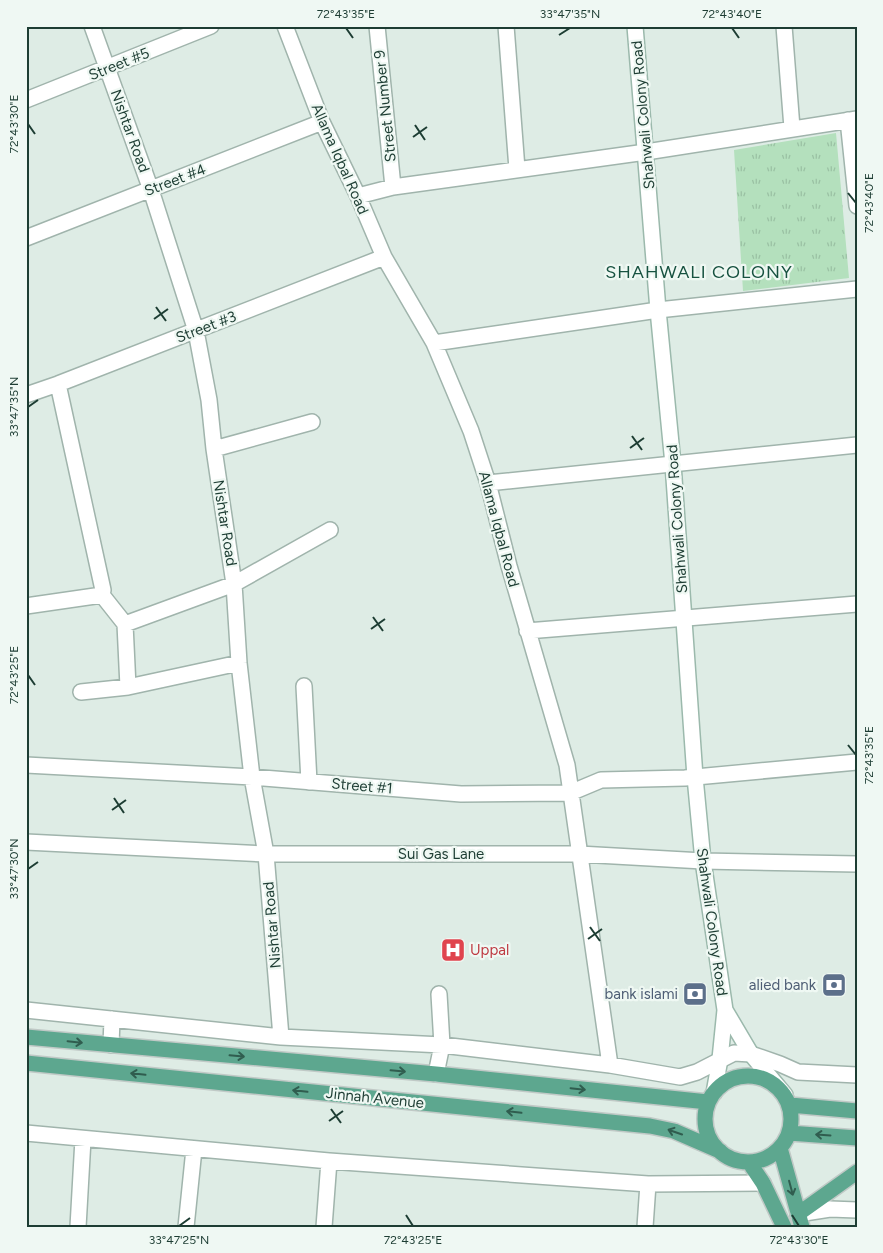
<svg xmlns="http://www.w3.org/2000/svg" width="883" height="1253" font-family="Figtree,sans-serif">
<defs>
<pattern id="park-tufts" width="24" height="20" patternUnits="userSpaceOnUse" patternTransform="scale(1.25)"><rect width="24" height="20" fill="#b4e0bd"/><path d="M3 7l-1-3M5 7V3M7 7l1-3M15 17l-1-3M17 17v-4M19 17l1-3" fill="none" stroke="#9ac1a3"/></pattern>
</defs>
<rect width="100%" height="100%" fill="#deece5"/>
<path fill="url(#park-tufts)" d="M836,133L849,278L743,291L734,150Z"/>
<g fill="none" stroke-linecap="round" stroke-linejoin="round">
<defs>
<path id="street" d="M92,26L151,190L196,331L209,400L214,449L234,584L239,663L252,777L266,854L281,1037
M285,26L322,122L358,196L384,257L434,343L471,431L488,483L509,566L567,765L610,1065
M377,26L393,187
M506,26L517,169
M784,26L792,128
M26,100L211,26
M848,120L857,206
M358,196L393,187L646,152L857,119
M26,238L322,122
M434,343L658,310L857,289
M58,384L103,590L102,595L125,624L128,687L81,692
M26,395L58,384L384,257
M214,449L312,422
M488,483L857,445
M26,606L102,595
M125,624L234,584L330,530
M527,631L857,604
M304,686L309,782
M128,687L239,663
M26,765L252,777L461,794L570,793L601,780L685,778L857,762
M26,842L266,854H579L703,861L857,864
M26,1010L281,1037L442,1045L610,1065L680,1077L697,1072L734,1053L751,1054L780,1064L798,1072L857,1075
M111,1045L112,1019
M436,1074L442,1045L439,994
M26,1133L329,1161L648,1184L763,1183
M798,1214L830,1209L857,1210
M78,1227L83,1139
M186,1227L194,1149
M324,1227L329,1161
M645,1227L648,1184"/>
<path id="secondary" d="M635,26L658,310L673,464L695,777L703,861L725,1010L720,1059L714,1093
M725,1010L751,1054L785,1095"/>
<path id="primary" d="M26,1037L436,1074L708,1102
M26,1063L650,1126L674,1131L720,1151
M705 1119a43 43 0 1 1 86 0a43 43 0 1 1-86 0Z
M790,1105L857,1111
M789,1133L857,1138
M780,1148L802,1227
M749,1162L763,1183L784,1227
M798,1214L857,1172"/>
</defs>
<use href="#street" stroke="#a0b4ac" stroke-width="18"/>
<use href="#secondary" stroke="#9bb9ac" stroke-width="18"/>
<use href="#primary" stroke="#c0c9c6" stroke-width="18"/>
<use href="#street" stroke="#fff" stroke-width="15"/>
<use href="#secondary" stroke="#fff" stroke-width="15"/>
<use href="#primary" stroke="#5da78f" stroke-width="15"/>
</g>
<defs><path id="oneway-shaft" d="M-6 0H5M1.5-3L5.5 0L1.5 3" fill="none" stroke-width="1.6" stroke-linecap="round" stroke-linejoin="round" transform="scale(1.25)"/></defs>
<g stroke="#305d4f">
<use href="#oneway-shaft" transform="translate(75 1042) rotate(6)"/>
<use href="#oneway-shaft" transform="translate(237 1056) rotate(5)"/>
<use href="#oneway-shaft" transform="translate(398 1071) rotate(5)"/>
<use href="#oneway-shaft" transform="translate(138 1074) rotate(-174)"/>
<use href="#oneway-shaft" transform="translate(578 1089) rotate(6)"/>
<use href="#oneway-shaft" transform="translate(300 1091) rotate(-174)"/>
<use href="#oneway-shaft" transform="translate(514 1112) rotate(-174)"/>
<use href="#oneway-shaft" transform="translate(675 1132) rotate(-161)"/>
<use href="#oneway-shaft" transform="translate(823 1135) rotate(-176)"/>
<use href="#oneway-shaft" transform="translate(791 1188) rotate(75)"/>
</g>
<path fill="none" stroke="#1d3d33" stroke-width="2" d="M346,28L353,38M732,28L739,38M559,35L570,28M28,124L35,134M415,125L425,140M413,137L427,127M848,193L856,203M156,307L166,321M154,319L168,309M28,407L38,400M632,436L642,450M630,448L644,438M373,617L383,631M371,629L385,619M28,675L35,685M848,745L856,755M114,798L124,813M112,810L126,800M28,869L38,862M590,927L600,941M588,939L602,929M331,1109L341,1123M329,1121L343,1111M406,1215L413,1226M792,1215L799,1226M179,1226L190,1218"/>
<defs>
<symbol id="hospital-square" viewBox="-11 -11 22 22"><rect x="-9" y="-9" width="18" height="18" rx="4" fill="#e0444e" stroke="#eff8f3"/><path d="M-5-5h3v3.5h4V-5h3V5h-3V1.5h-4V5h-3Z" fill="#fff"/></symbol>
<symbol id="bank-square" viewBox="-11 -11 22 22"><rect x="-9" y="-9" width="18" height="18" rx="4" fill="#5c6f8a" stroke="#eff8f3"/><path d="M-6-4H6V4H-6ZM0-2.3a2.3 2.3 0 1 0 0 4.6a2.3 2.3 0 1 0 0-4.6Z" fill="#fff"/></symbol>
</defs>
<g fill-rule="evenodd">
<use href="#hospital-square" x="439" y="936" width="28" height="28"/>
<use href="#bank-square" x="820" y="971" width="28" height="28"/>
<use href="#bank-square" x="681" y="980" width="28" height="28"/>
</g>
<g text-anchor="middle" stroke-width="4.5" stroke-linejoin="round" paint-order="stroke">
<g font-size="15" fill="#1d3d33" stroke="#eff8f3">
<text transform="translate(119 64) rotate(-22)" y="5">Street #5</text>
<text transform="translate(385 106) rotate(-96)" y="5">Street Number 9</text>
<text transform="translate(643 115) rotate(-95)" y="5">Shahwali Colony Road</text>
<text transform="translate(130 131) rotate(70)" y="5">Nishtar Road</text>
<text transform="translate(340 159) rotate(66)" y="5">Allama Iqbal Road</text>
<text transform="translate(175 180) rotate(-21)" y="5">Street #4</text>
<text transform="translate(206 327) rotate(-21)" y="5">Street #3</text>
<text transform="translate(677 519) rotate(-94)" y="5">Shahwali Colony Road</text>
<text transform="translate(225 523) rotate(81)" y="5">Nishtar Road</text>
<text transform="translate(499 529) rotate(75)" y="5">Allama Iqbal Road</text>
<text transform="translate(362 786) rotate(5)" y="5">Street #1</text>
<text x="441" y="859">Sui Gas Lane</text>
<text transform="translate(712 922) rotate(82)" y="5">Shahwali Colony Road</text>
<text transform="translate(272 925) rotate(-95)" y="5">Nishtar Road</text>
<text transform="translate(375 1098) rotate(6)" y="5">Jinnah Avenue</text>
</g>
<g font-size="15" fill="#be3a42" stroke="#eff8f3" text-anchor="start">
<text x="470" y="955">Uppal</text>
</g>
<g font-size="15" fill="#4e5e75" stroke="#eff8f3" text-anchor="end">
<text x="816" y="990">alied bank</text>
<text x="678" y="999">bank islami</text>
</g>
<g font-size="18" letter-spacing="1" fill="#175240" stroke="#eff8f3">
<text x="699" y="278">SHAHWALI COLONY</text>
</g>
</g>
<rect width="883" height="1253" fill="none" stroke="#eff8f3" stroke-width="55"/>
<rect x="28" y="28" width="828" height="1198" fill="none" stroke="#1d3d33" stroke-width="2"/>
<g font-size="12" text-anchor="middle" fill="#1d3d33">
<text x="346" y="18">72°43'35"E</text>
<text x="570" y="18">33°47'35"N</text>
<text x="732" y="18">72°43'40"E</text>
<text transform="translate(14 124) rotate(-90)" y="4">72°43'30"E</text>
<text transform="translate(869 203) rotate(-90)" y="4">72°43'40"E</text>
<text transform="translate(14 407) rotate(-90)" y="4">33°47'35"N</text>
<text transform="translate(14 675) rotate(-90)" y="4">72°43'25"E</text>
<text transform="translate(869 755) rotate(-90)" y="4">72°43'35"E</text>
<text transform="translate(14 869) rotate(-90)" y="4">33°47'30"N</text>
<text x="179" y="1244">33°47'25"N</text>
<text x="413" y="1244">72°43'25"E</text>
<text x="799" y="1244">72°43'30"E</text>
</g>
</svg>
